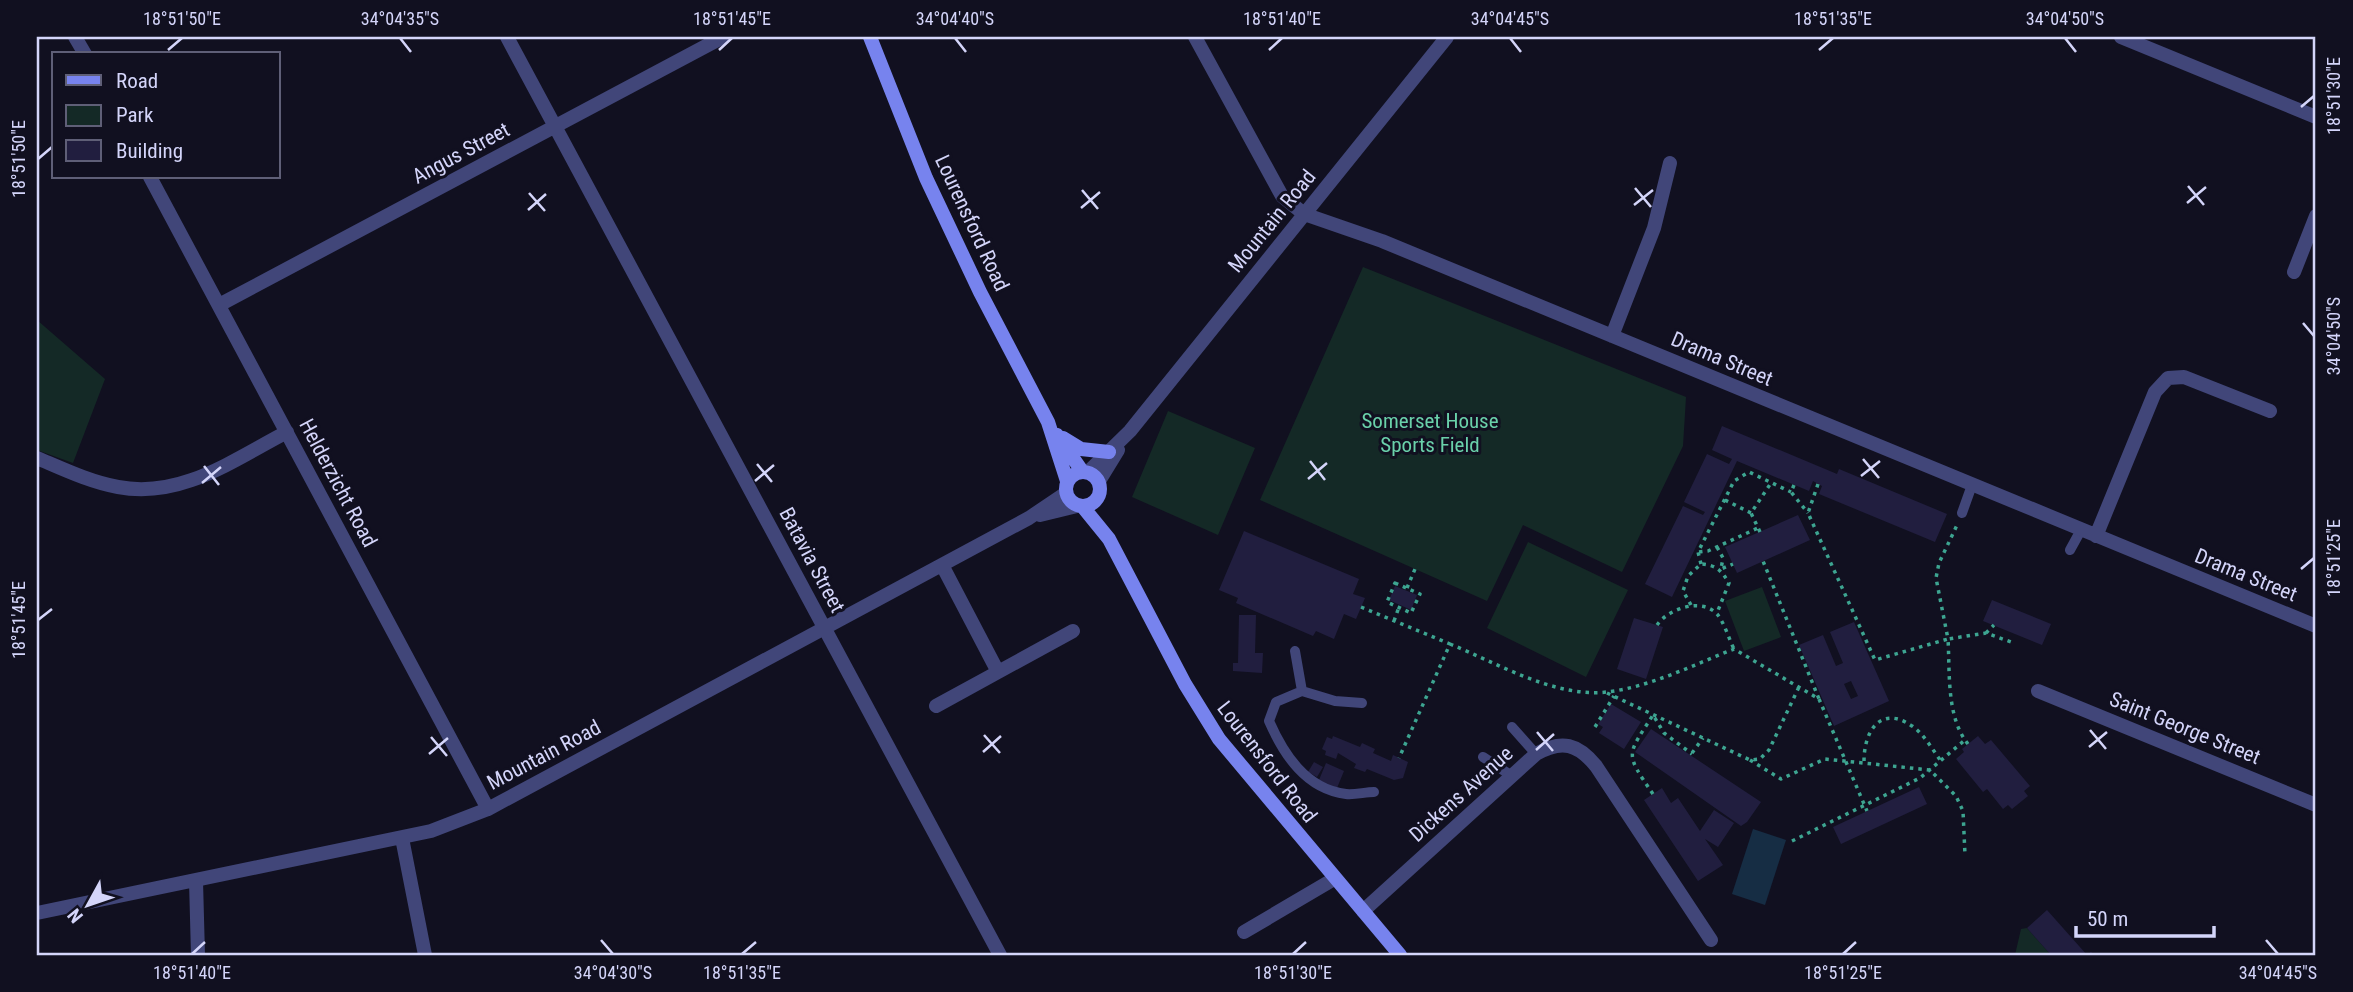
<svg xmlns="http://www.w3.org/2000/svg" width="2353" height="992" font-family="'Roboto Condensed',sans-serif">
<rect width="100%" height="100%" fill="#111020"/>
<path fill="#142926" d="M1363,267L1686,397L1683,446L1622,572L1523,525L1487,601L1260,500Z
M37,320L105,379L73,463L37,450Z
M1168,411L1255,448L1218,535L1132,497Z
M1528,542L1628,590L1586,677L1487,628Z
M1762,587L1781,637L1744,651L1725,601Z
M2027,928L2051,955H2015L2021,929Z"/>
<path fill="#162d44" d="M1753,829L1786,840L1765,905L1732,894Z"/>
<path fill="#211e3f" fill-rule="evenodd" d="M1722,426L1837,474L1839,469L1947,514L1935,542L1819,494L1822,486L1813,481L1809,491L1737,461L1672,597L1645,584L1683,506L1703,515L1705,512L1684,502L1707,454L1729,464L1732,459L1712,450Z
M1798,515L1810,540L1737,573L1725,547Z
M1244,531L1359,579L1353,594L1365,598L1356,619L1344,614L1334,639L1316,631L1313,636L1236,603L1238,598L1219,590Z
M1395,586L1417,595L1411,610L1389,600Z
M1992,600L2051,624L2042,645L1983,621Z
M1239,615H1256L1255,653H1263L1262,673L1233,671V663H1238Z
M1634,618L1663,627L1646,679L1617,669Z
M1854,622L1889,701L1834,726L1799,645L1823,635L1836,666L1843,663L1830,632ZM1851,681L1858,696L1851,699L1844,684Z
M1611,704L1641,722L1624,749L1599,733L1603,727L1598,724Z
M1651,729L1761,802L1747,822L1741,826L1635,752Z
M1333,736L1360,747L1362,743L1375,749L1373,753L1391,761L1393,755L1408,762L1403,778L1394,780L1367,769L1365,772L1354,768L1356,764L1338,753L1336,759L1325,755L1326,751L1322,749L1327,737L1332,739Z
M1978,736L1985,744L1991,740L2030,786L2024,791L2028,796L2012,809L2008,805L2003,809L1987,789L1983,792L1956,759L1964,752L1962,749Z
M1314,762L1323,767L1317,777L1308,772Z
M1326,763L1344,771L1337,788L1319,780Z
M1919,787L1927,804L1841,844L1833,827Z
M1662,788L1671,803L1678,798L1700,831L1714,810L1734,823L1718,847L1705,839L1723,865L1698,881L1644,800Z
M2047,910L2087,955L2091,952L2094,955H2051L2027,928Z"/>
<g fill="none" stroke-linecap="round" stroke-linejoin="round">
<path stroke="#3da591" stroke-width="3.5" stroke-dasharray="3.5 5" stroke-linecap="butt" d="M1818,484L1808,513L1875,660L1948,639L1936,578L1939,563L1958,523
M1794,485L1791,492L1808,513
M1725,500L1751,513
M1760,532L1751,513L1771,483
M1717,547L1723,558L1721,569L1733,564
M1699,552L1708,551L1758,528
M1701,564L1698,552L1734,481L1749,472L1791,492
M1395,583L1420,594L1411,613L1387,602Z
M1407,588L1415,569
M1691,605L1683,591L1688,576L1701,564C1716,565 1721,570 1729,583L1717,613
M1361,607L1450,644L1399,758
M1394,621L1399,607
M1657,625C1668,609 1701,597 1717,614C1724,622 1729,639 1734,649
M1986,633L1994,625
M1450,644C1497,663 1555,698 1607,692C1650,687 1693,665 1734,649L1819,699L1763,561
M1607,693L1750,760L1760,759L1769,750L1799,687
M1819,699L1867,811
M1595,727L1614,696
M1968,744C1946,717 1950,672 1948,639L1986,633L2011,642
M1692,753L1703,738
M1750,760L1781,779L1825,759L1930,770L1956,796L1963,811L1965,855
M1864,761C1864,732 1880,704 1912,726C1924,734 1932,749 1941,761
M1653,794C1624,752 1627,756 1653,715L1664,733L1692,754
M1792,841L1920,778L1965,740"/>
<path stroke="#414679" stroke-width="10" d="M1962,513L1972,485
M2070,550L2081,530
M1295,651L1302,691
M1362,703L1335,701L1302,691L1276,702L1269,721C1284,755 1306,789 1346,794C1355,795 1365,792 1374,792
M1512,727L1536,754
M1483,757L1512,776"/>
<path stroke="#414679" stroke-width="14" d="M75,37L85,54
M507,37L1000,955
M1195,37L1282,196L1304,214L1382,241L2316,626
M2121,37L2316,117
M150,177L488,809
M2294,272L2316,216
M219,305L723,37
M1612,336L1654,228L1670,163
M37,458C63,469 90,482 118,487C181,499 233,460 287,432
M1088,472L1130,431L1447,37
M1099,481L1118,450
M1040,515L1077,506
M2096,536L2155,392L2168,378L2184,377L2270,411
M942,565L998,672
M2038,691L2316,805
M936,706L1073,631
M402,838L425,955
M196,881L198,955
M1363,911L1536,754C1562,739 1578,744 1596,766L1711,940
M37,913L431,831L488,809L1029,518L1066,493
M1244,932L1334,879"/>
<path stroke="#7783ee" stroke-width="14" d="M870,37L926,178L980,292L1048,422L1067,481
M1057,435L1082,471
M1063,438L1081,449L1109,452
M1066 489a17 17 0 1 1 34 0a17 17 0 1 1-34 0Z
M1083,507L1109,539L1185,684L1219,739L1400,955"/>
</g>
<path fill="none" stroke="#d4d5fa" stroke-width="2.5" d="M400,38L411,52M955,38L966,52M1510,38L1521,52M2065,38L2076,52M168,50L182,38M719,50L732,38M1269,50L1282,38M1819,50L1833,38M2301,107L2314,96M38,159L52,147M2188,186L2204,205M1635,188L1651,207M1082,190L1098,209M529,193L545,211M2187,203L2206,187M1634,205L1653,190M1081,208L1100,192M528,210L546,194M2303,323L2314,336M1863,459L1879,478M1310,461L1325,480M757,464L772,482M204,466L219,485M1861,476L1880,461M1308,479L1327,463M755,481L774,465M202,483L221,467M2301,569L2314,558M38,620L52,609M2090,730L2106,749M1537,732L1553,751M984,735L1000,753M431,737L447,756M2089,747L2107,732M1536,750L1554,734M983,752L1001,736M429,754L448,738M601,940L613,954M2266,940L2278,954M192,954L205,942M742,954L756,942M1293,954L1306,942M1843,954L1856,942"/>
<g text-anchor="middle" stroke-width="6" stroke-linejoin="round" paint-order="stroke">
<g font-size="21" fill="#d4d5fa" stroke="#111020">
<text transform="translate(461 153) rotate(-28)" y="7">Angus Street</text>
<text transform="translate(1272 221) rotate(-51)" y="7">Mountain Road</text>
<text transform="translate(972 223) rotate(65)" y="7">Lourensford Road</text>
<text transform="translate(1722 359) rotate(23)" y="7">Drama Street</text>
<text transform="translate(338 483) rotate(62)" y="7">Helderzicht Road</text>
<text transform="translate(812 560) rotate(62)" y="7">Batavia Street</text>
<text transform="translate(2246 575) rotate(22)" y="7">Drama Street</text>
<text transform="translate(2185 728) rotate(22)" y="7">Saint George Street</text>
<text transform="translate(544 755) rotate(-28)" y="7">Mountain Road</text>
<text transform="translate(1267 762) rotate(52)" y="7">Lourensford Road</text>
<text transform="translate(1461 794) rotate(-42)" y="7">Dickens Avenue</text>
</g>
<g font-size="21" fill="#6ad0aa" stroke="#111020">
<text x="1430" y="428">Somerset House<tspan x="1430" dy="24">Sports Field</tspan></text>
</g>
</g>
<rect width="2353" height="992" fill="none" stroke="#111020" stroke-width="77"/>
<rect x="52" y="52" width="228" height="126" fill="#111020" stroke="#5f5f77" stroke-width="2"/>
<rect x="66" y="75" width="35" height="10" fill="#7783ee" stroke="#5f5f77" stroke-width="2"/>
<text x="116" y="88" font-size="21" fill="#d4d5fa">Road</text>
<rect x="66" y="105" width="35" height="21" fill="#142926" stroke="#5f5f77" stroke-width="2"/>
<text x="116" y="122" font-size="21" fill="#d4d5fa">Park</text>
<rect x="66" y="140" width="35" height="21" fill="#211e3f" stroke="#5f5f77" stroke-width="2"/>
<text x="116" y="158" font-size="21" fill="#d4d5fa">Building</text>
<g transform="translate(88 905) rotate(230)" stroke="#111020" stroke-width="5" paint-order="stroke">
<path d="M0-5L12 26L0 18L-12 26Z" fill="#d4d5fa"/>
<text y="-10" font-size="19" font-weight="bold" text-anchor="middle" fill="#d4d5fa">N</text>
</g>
<path d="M2076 926v10h138v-10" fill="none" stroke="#d4d5fa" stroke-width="3.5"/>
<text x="2087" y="926" font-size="21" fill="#d4d5fa" stroke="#111020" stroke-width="5" paint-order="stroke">50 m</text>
<rect x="38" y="38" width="2276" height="916" fill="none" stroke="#d4d5fa" stroke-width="2.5"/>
<g font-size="18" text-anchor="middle" fill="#d4d5fa">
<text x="182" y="25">18°51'50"E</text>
<text x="400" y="25">34°04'35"S</text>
<text x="732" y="25">18°51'45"E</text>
<text x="955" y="25">34°04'40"S</text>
<text x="1282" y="25">18°51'40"E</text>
<text x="1510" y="25">34°04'45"S</text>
<text x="1833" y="25">18°51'35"E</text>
<text x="2065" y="25">34°04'50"S</text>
<text transform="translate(2334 96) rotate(-90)" y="6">18°51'30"E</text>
<text transform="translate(19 159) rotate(-90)" y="6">18°51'50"E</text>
<text transform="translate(2334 336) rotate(-90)" y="6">34°04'50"S</text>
<text transform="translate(2334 558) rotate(-90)" y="6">18°51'25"E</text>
<text transform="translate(19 620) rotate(-90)" y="6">18°51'45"E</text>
<text x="192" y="979">18°51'40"E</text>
<text x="613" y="979">34°04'30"S</text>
<text x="742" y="979">18°51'35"E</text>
<text x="1293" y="979">18°51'30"E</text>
<text x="1843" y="979">18°51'25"E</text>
<text x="2278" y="979">34°04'45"S</text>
</g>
</svg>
